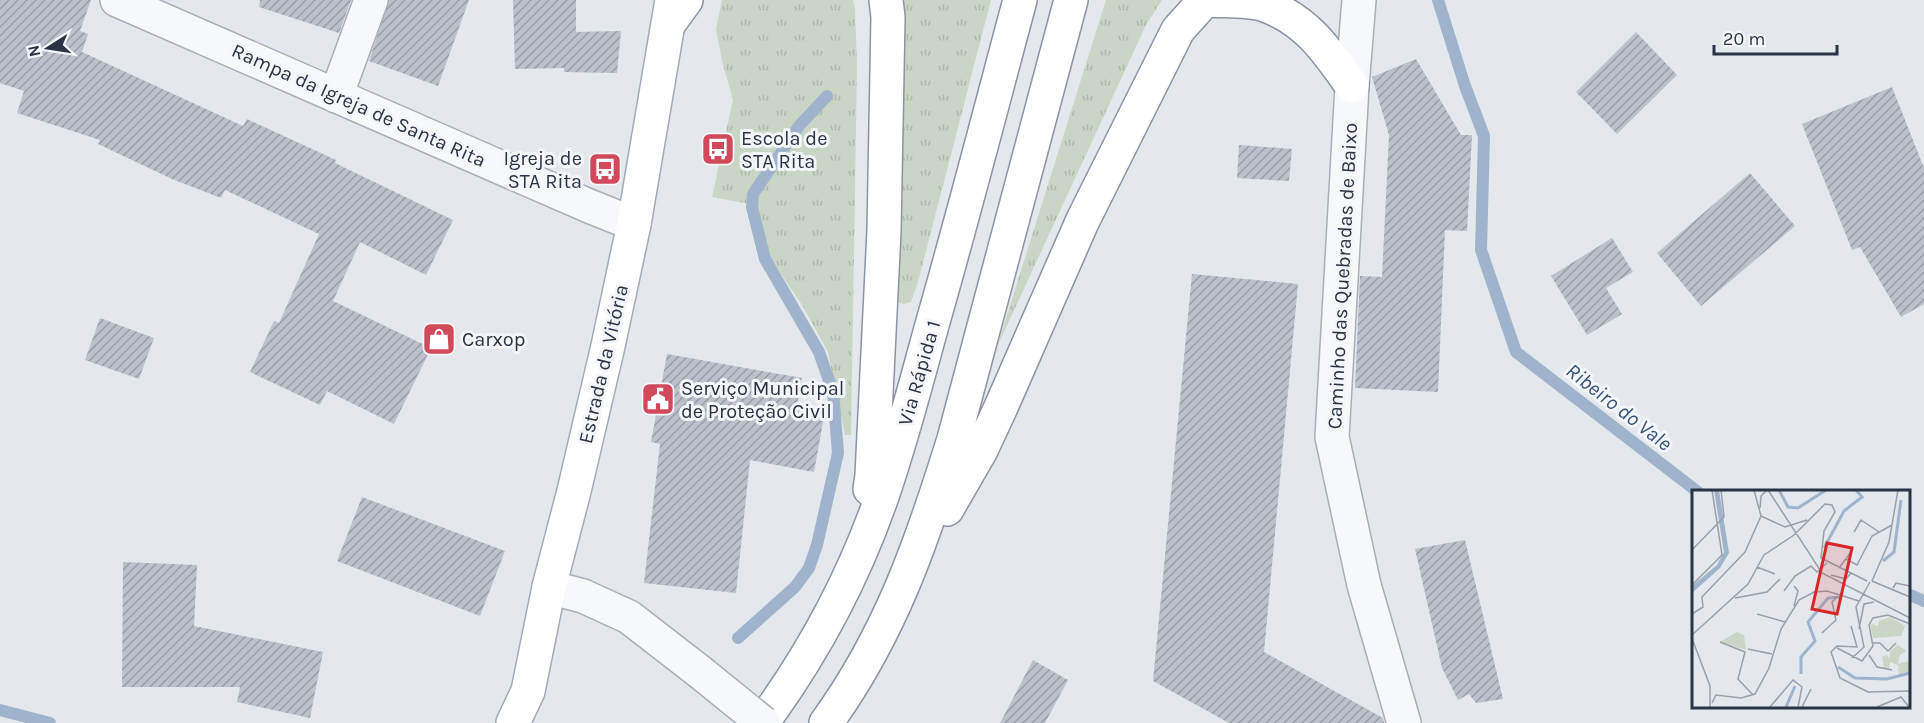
<svg xmlns="http://www.w3.org/2000/svg" width="1924" height="723" font-family="Karla,sans-serif">
<defs>
<pattern id="grass-tufts" width="24" height="20" patternUnits="userSpaceOnUse" patternTransform="scale(1.5)"><rect width="24" height="20" fill="#c9d6c5"/><path d="M3 7l-1-3M5 7V3M7 7l1-3M15 17l-1-3M17 17v-4M19 17l1-3" fill="none" stroke="#adb8ab"/></pattern>
<pattern id="building-hatch" width="6" height="6" patternUnits="userSpaceOnUse" patternTransform="scale(1.5)"><rect width="6" height="6" fill="#bbc0ca"/><path d="M-1 1l2-2M0 6l6-6M5 7l2-2" fill="none" stroke="#989da6"/></pattern>
</defs>
<rect width="100%" height="100%" fill="#e4e7ec"/>
<path fill="url(#grass-tufts)" d="M722,0H853L855,9L857,65L851,435H845L828,352L802,305L769,256L750,204L712,197L733,100L722,61L716,29Z
M900,0H991L918,282L911,302L903,304L895,301Z
M1106,0H1162L1146,25L997,347Z"/>
<g fill="none" stroke-linecap="round" stroke-linejoin="round">
<path stroke="#9fb4cc" stroke-width="12" d="M1438,0L1465,86L1484,136L1481,250L1516,352L1698,492
M1908,594L1924,601
M738,638L795,587L809,568L817,545L838,453L833,392L819,352L765,259L752,207L753,194L799,126L827,96
M0,710L50,723"/>
</g>
<path fill="url(#building-hatch)" d="M0,0H91L80,31L88,34L82,52L243,126L247,119L336,160L335,163L453,220L426,275L360,242L333,301L431,348L394,424L327,391L320,405L250,372L274,321L279,323L319,234L225,190L221,198L172,179L98,144L100,140L17,113L24,91L0,83Z
M260,0H351L339,33L259,7Z
M389,0H469L438,86L369,61Z
M513,0H576V32L621,31L617,73L564,72V68L515,69Z
M1636,32L1677,75L1617,134L1576,92Z
M1416,59L1461,135H1472L1467,231L1445,230L1438,392L1355,388L1360,276L1382,277L1389,135L1372,77Z
M1892,87L1924,168V304L1901,317L1860,247L1852,250L1802,124Z
M1239,145L1292,149L1289,181L1237,178Z
M1750,173L1795,226L1701,306L1657,253Z
M1612,238L1633,272L1606,288L1622,314L1587,335L1551,276Z
M1192,274L1298,284L1264,652L1383,718L1384,723H1229L1153,681Z
M100,318L154,338L139,379L85,360Z
M667,354L802,378L797,406L825,411L814,472L750,460L736,593L644,583L660,444L651,442Z
M362,497L505,551L480,616L337,561Z
M1465,540L1503,699L1476,703L1469,694L1458,700L1442,668L1415,549Z
M123,562L197,565L194,626L323,652L310,718L237,702L240,687H122Z
M1033,660L1068,680L1045,723H1000Z"/>
<g fill="none" stroke-linecap="round" stroke-linejoin="round">
<defs>
<path id="minor" d="M117,0L589,206L634,224
M1359,0L1352,86L1332,437L1364,585L1404,723
M336,96L371,0
M549,587L583,596L629,617L700,672"/>
<path id="major" d="M513,723L528,691L549,587L574,491L608,346L634,224L672,0"/>
<path id="highway" d="M1209,0C1225,1 1251,0 1265,5C1308,21 1327,51 1352,86
M670,22L686,0
M870,489L872,475L884,231L888,17L886,0
M947,509L981,450L1001,407L1082,222L1178,30L1205,0
M762,723C812,655 853,579 881,499C901,442 916,383 932,325C963,217 991,108 1020,0
M826,723C890,635 922,542 954,439L1071,0"/>
</defs>
<use href="#minor" stroke="#a9aeb7" stroke-width="36"/>
<use href="#major" stroke="#a3abb8" stroke-width="36"/>
<use href="#highway" stroke="#8b94a3" stroke-width="36"/>
<use href="#minor" stroke="#f7f8fa" stroke-width="33"/>
<use href="#major" stroke="#fff" stroke-width="33"/>
<use href="#highway" stroke="#fff" stroke-width="33"/>
<defs>
<path id="minor-bridge" d="M700,672L763,723"/>
</defs>
<use href="#minor-bridge" stroke="#a9aeb7" stroke-width="36" stroke-linecap="butt"/>
<use href="#minor-bridge" stroke="#f7f8fa" stroke-width="33"/>
</g>
<defs>
<symbol id="bus-square" viewBox="-11 -11 22 22"><rect x="-9" y="-9" width="18" height="18" rx="4" fill="#d1495b" stroke="#f4f6f9"/><path d="M-5-6H5V4H4V6H2V4H-2V6H-4V4H-5ZM-3.5-4V0h7V-4ZM-3.5 1.2v1.5H-2V1.2ZM2 1.2v1.5H3.5V1.2Z" fill="#fff"/></symbol>
<symbol id="shop-square" viewBox="-11 -11 22 22"><rect x="-9" y="-9" width="18" height="18" rx="4" fill="#d1495b" stroke="#f4f6f9"/><path d="M-5-2.5h2.3a2.7 3.5 0 0 1 5.4 0H5L5.5 6h-11ZM-1.5-2.5h3a1.5 2.3 0 0 0-3 0Z" fill="#fff"/></symbol>
<symbol id="civic-square" viewBox="-11 -11 22 22"><rect x="-9" y="-9" width="18" height="18" rx="4" fill="#d1495b" stroke="#f4f6f9"/><path d="M-.6-6.5H3V-4.5H.6V-3L4-1V1h2V6H-6V1h2V-1L-.6-3ZM-1.2 2.5V6h2.4V2.5Z" fill="#fff"/></symbol>
</defs>
<g fill-rule="evenodd">
<use href="#bus-square" x="699" y="130" width="38" height="38"/>
<use href="#bus-square" x="586" y="150" width="38" height="38"/>
<use href="#shop-square" x="420" y="320" width="38" height="38"/>
<use href="#civic-square" x="639" y="380" width="38" height="38"/>
</g>
<g text-anchor="middle" stroke-width="6" stroke-linejoin="round" paint-order="stroke">
<g font-size="20" fill="#2b3445" stroke="#f4f6f9">
<text transform="translate(359 105) rotate(24)" y="7">Rampa da Igreja de Santa Rita</text>
<text transform="translate(1342 276) rotate(-87)" y="7">Caminho das Quebradas de Baixo</text>
<text transform="translate(603 364) rotate(-77)" y="7">Estrada da Vitória</text>
<text transform="translate(919 373) rotate(-74)" y="7">Via Rápida 1</text>
</g>
<g font-size="20" fill="#2b3445" stroke="#f4f6f9" text-anchor="start">
<text x="741" y="145">Escola de<tspan x="741" dy="23">STA Rita</tspan></text>
<text x="582" y="165" text-anchor="end">Igreja de<tspan x="582" dy="23">STA Rita</tspan></text>
<text x="462" y="346">Carxop</text>
<text x="681" y="395">Serviço Municipal<tspan x="681" dy="23">de Proteção Civil</tspan></text>
</g>
<g font-size="21" font-style="italic" fill="#34527a" stroke="#f4f6f9">
<text transform="translate(1619 407) rotate(38)" y="7">Ribeiro do Vale</text>
</g>
</g>
<g transform="translate(1692 490)">
<rect width="218" height="218" fill="#e4e7ec"/>
<path d="M198,127L213,136L209,146L181,148L178,133L186,136L187,131ZM45,142L52,145L54,160L28,152ZM206,155L214,161L207,166L206,174L217,171V183L207,186L206,175L198,172L197,178H192L190,167L195,165L198,169V161Z" fill="#c9d6c5"/>
<path d="M22,0H27L37,63L28,78L0,103V96L25,75L32,62Z" fill="#9fb4cc"/>
<path fill="none" stroke="#9fb4cc" stroke-width="3" d="M87,0L96,17L106,18L134,0M132,58L152,21L170,7L164,0M191,71L202,62L209,10M146,177L163,188L195,189L218,183M109,184V167L123,151L116,132L136,108L149,107M94,217L103,196"/>
<path fill="none" stroke="#9a9fa9" stroke-width="1.5" d="M62,0L69,26M76,0L130,83L218,128M68,18L69,6L75,0M69,26L93,37L115,30M162,42L169,30L187,42M0,60L32,27L29,0M154,69L165,75L180,46L200,35M65,77L83,84M147,78L159,62M139,85L154,89L159,83M180,91L197,52L206,0M180,91L218,107M0,95L30,65L20,0M102,96L106,101L102,116M201,98L204,93L218,96M92,101L103,86L119,76L125,82L135,73M43,108L75,102L88,89M0,124L11,117L10,107L53,62L69,26M65,124L93,132M159,136L165,157L145,156L139,162L148,188L176,202L218,201M167,139L172,114L182,112M130,143L144,130L140,112L148,104M0,145L56,94L72,65L102,45L133,14L140,15L143,22L132,41L129,68L175,91M1,151L18,196V217M28,152L53,162L46,189L61,205M181,153H188L196,161L204,153M145,158L170,171L181,156L177,135L181,128L196,125L218,134M56,159L80,164M177,165L185,177L200,180M160,168L172,157L164,117L178,92M20,213L24,205L49,208L63,204L77,178L89,139L107,110L122,102L135,101L167,111M78,217L101,190L110,197L106,217M110,217L119,199M185,217L209,207L217,217"/>
<path fill="#d62828" fill-opacity="0.15" stroke="#d62828" stroke-width="3" d="M135,53L160,58L145,124L120,119Z"/>
<rect width="218" height="218" fill="none" stroke="#2b3445" stroke-width="3"/>
</g>
<g transform="translate(48 48) rotate(258)" stroke="#f4f6f9" stroke-width="4.5" paint-order="stroke">
<path d="M0-4.5L10 22L0 15L-10 22Z" fill="#2b3445"/>
<text y="-9" font-size="16" font-weight="bold" text-anchor="middle" fill="#2b3445">N</text>
</g>
<path d="M1714 45v9h123v-9" fill="none" stroke="#2b3445" stroke-width="3"/>
<text x="1723" y="45" font-size="18" fill="#2b3445" stroke="#f4f6f9" stroke-width="4.5" paint-order="stroke">20 m</text>
</svg>
